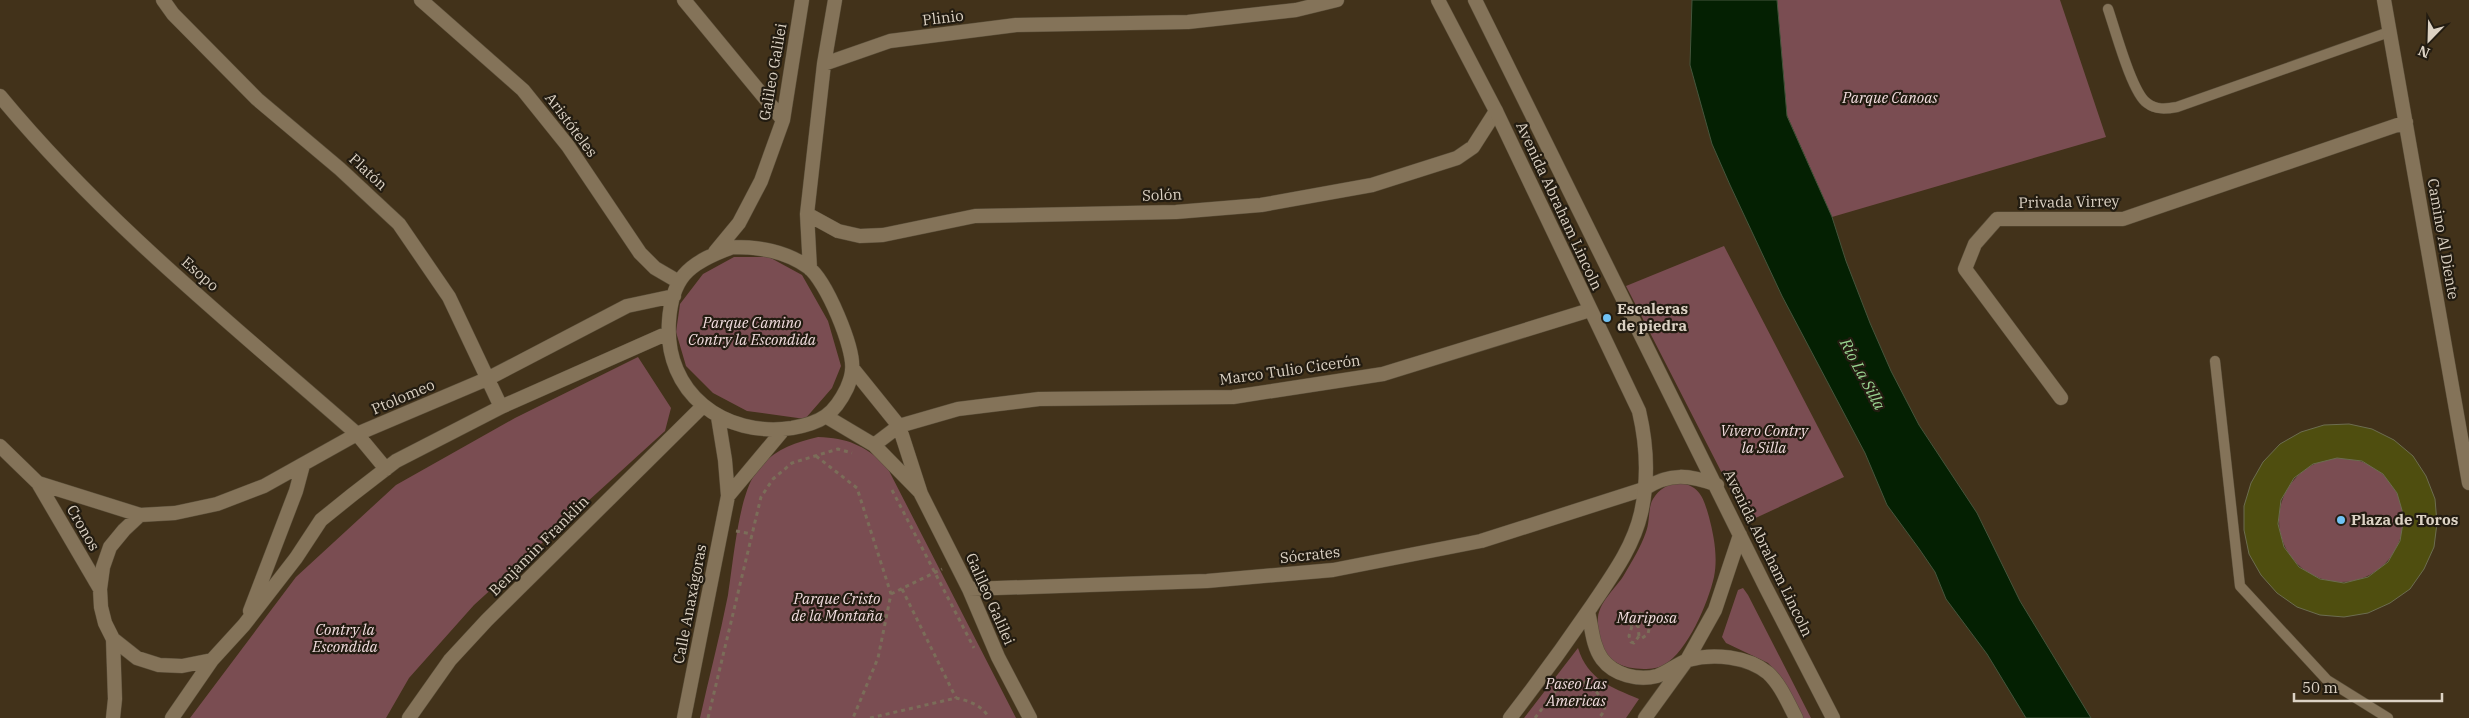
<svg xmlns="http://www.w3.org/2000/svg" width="2469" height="718" font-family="'IBM Plex Serif',serif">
<rect width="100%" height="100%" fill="#42321a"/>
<path fill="#7a4d52" d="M1777,0H2060L2106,137L1832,217L1787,115Z
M1724,246L1844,477L1747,522L1626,286Z
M734,257H769L802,275L828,321L841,366L832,388L805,419L747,411L713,393L686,366L676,332L680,304L703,274Z
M638,357L671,408L665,431L474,605L409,678L386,718H190L296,577L396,485L515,418Z
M818,437C848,438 863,445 886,465L1016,718H700C709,677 720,636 728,595C733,563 738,505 752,479C766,453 791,443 818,437Z
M2279 520a62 62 0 1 1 124 0a62 62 0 1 1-124 0Z
M1677,482C1700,486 1703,496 1709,517C1714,536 1718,557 1714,577C1708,603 1688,651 1664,665C1653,671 1628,670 1617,663C1602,655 1596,634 1598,617C1600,601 1616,588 1624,575C1632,561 1641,547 1646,532C1650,522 1648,507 1653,499C1659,489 1667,485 1677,482Z
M1743,588L1748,595L1811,718H1802L1782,678L1768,663L1726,643L1722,637L1738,590Z
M1578,648C1588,680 1611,687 1639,699L1626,718H1524Z"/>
<path fill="#042002" stroke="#45553c" d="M1692,0H1777L1787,116L1832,217L1846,261L1870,323L1891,371L1919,425L1977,513L2020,601L2091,718H2026L1987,654L1946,599L1935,572L1920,550L1887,505L1865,453L1782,296L1730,185L1712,144L1690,65Z"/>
<path fill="#4f4e0f" stroke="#6c6d50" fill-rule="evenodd" d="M2349,424L2372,429L2394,440L2413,456L2426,476L2435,499L2437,523L2434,547L2424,569L2410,589L2390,603L2368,613L2344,617L2320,615L2297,607L2277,593L2261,575L2249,554L2244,530V506L2251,483L2263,462L2280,444L2301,432L2324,425ZM2337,458L2362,461L2383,474L2397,493L2404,517L2400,541L2388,562L2368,577L2344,583L2320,579L2299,567L2284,547L2278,524L2281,500L2294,478L2313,464Z"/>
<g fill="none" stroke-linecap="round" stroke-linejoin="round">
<defs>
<path id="service" d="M2108,9C2115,29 2132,93 2147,103C2156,110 2166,109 2177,107L2389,32
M2215,361L2240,586L2327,680L2388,718"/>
<path id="minor" d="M163,0L173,14L257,99L340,169L399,224L449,297L501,407
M421,0L523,90L568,146L640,253L655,268L679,282
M684,0L783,120
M2384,0L2469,483
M824,64L890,41L1016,25L1188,22L1296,10L1337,0
M0,96C104,222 234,326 357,434L386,469
M807,214L838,231L860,236L883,235L975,216L1176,212L1261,205L1372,185L1457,158L1473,147L1496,111
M733,247C760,247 785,251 808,267C826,280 855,349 852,370C852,376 849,383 847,388C834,415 821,423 792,428C724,438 664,393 669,321C670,306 674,287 684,275C696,261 716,253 733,247Z
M715,252L739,223L761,181L783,120L802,0
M810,269L807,214L824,64L835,0
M853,369L899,426L921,494L969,589L998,657L1030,718
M2061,398L1965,269L1975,244L1997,219H2123L2406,122
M827,417L874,445L919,491
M874,445L899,426L958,409L1039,399L1233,397L1383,374L1590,310
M0,446L38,483L100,589
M38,483L140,515
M728,496L784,429
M969,589L1207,581L1333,570L1481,541L1644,489
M250,611L296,491L303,465
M113,639L115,699L113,718
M212,660L182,666L159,665L137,658L113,639L105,623L101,607L100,589L103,567L110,547L124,530L140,515L175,513L217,504L264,486L357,434L489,378L627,306L674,296
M172,718L212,660L244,625L296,558L321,520L352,495L396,461L501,407L668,333
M409,718L450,660L487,620L703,406
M684,718L728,496L725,460L718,417"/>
<path id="tertiary" d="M1438,0L1496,111L1639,411C1647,445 1649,478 1641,513C1633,548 1611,577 1591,607C1565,645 1538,682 1510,718
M1475,0L1766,588L1833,718
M1644,489C1670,472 1690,475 1717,485
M1588,612C1592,627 1592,645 1602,659C1614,675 1638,681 1657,676C1668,672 1677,664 1688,660C1713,653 1747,656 1768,673C1781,685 1788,703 1796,718
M1645,718L1687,660L1715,610L1740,535"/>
</defs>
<use href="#service" stroke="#5a4e39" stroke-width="11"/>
<use href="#minor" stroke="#5a4e39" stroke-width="15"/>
<use href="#tertiary" stroke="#5a4e39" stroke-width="15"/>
<path stroke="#7b6d59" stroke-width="3" stroke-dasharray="4 4" stroke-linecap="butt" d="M816,456L857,488L891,594L878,658L853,718
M892,490L974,648
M736,531L752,534
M902,589L956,698
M891,594L942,569
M1632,626L1624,615L1628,612L1637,615
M1639,636L1637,615L1639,613L1644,614L1649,619L1645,624L1632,626L1629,636L1631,642L1634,643L1639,636L1642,638L1648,634L1649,629L1645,624
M1560,679C1565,682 1569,679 1575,680C1592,682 1602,696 1605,710L1599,718
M708,718L761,497L773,479L792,463L838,449L852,453
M870,718L956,698C969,701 982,705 989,718
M1535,718L1563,681"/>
<use href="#service" stroke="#847359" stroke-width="10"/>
<use href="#minor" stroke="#847359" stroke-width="14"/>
<use href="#tertiary" stroke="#847359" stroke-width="14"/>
</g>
<g fill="#70c2f4" stroke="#231c11" stroke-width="2">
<circle cx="1607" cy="318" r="5"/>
<circle cx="2341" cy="520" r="5"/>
</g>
<g text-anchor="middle" stroke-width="4.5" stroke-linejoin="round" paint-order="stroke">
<g font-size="15" fill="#dcd2c4" stroke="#231c11">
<text transform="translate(943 18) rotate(-7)" y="5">Plinio</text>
<text transform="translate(773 72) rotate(-80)" y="5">Galileo Galilei</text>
<text transform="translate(571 125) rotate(53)" y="5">Aristóteles</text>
<text transform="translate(368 172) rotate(43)" y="5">Platón</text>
<text transform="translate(1162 195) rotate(-2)" y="5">Solón</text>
<text transform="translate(2069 202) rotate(-1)" y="5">Privada Virrey</text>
<text transform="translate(1559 206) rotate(65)" y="5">Avenida Abraham Lincoln</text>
<text transform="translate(2443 239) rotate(80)" y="5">Camino Al Diente</text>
<text transform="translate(200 274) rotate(41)" y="5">Esopo</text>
<text transform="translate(1290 370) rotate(-8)" y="5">Marco Tulio Cicerón</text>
<text transform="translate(403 397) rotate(-23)" y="5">Ptolomeo</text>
<text transform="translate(83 528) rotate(60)" y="5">Cronos</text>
<text transform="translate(539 546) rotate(-45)" y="5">Benjamin Franklin</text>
<text transform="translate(1768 553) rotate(64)" y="5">Avenida Abraham Lincoln</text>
<text transform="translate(1310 555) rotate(-6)" y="5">Sócrates</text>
<text transform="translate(990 599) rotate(66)" y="5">Galileo Galilei</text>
<text transform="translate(690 604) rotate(-79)" y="5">Calle Anaxágoras</text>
</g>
<g font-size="15" font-style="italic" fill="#f3dee0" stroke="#231c11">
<text x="1890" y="103">Parque Canoas</text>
<text x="752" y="328">Parque Camino<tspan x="752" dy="17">Contry la Escondida</tspan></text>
<text x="1764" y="436">Vivero Contry<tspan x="1764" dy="17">la Silla</tspan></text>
<text x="837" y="604">Parque Cristo<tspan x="837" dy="17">de la Montaña</tspan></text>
<text x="1647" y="623">Mariposa</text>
<text x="345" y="635">Contry la<tspan x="345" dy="17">Escondida</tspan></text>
<text x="1576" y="689">Paseo Las<tspan x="1576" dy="17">Americas</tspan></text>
</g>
<g font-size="15" font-weight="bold" fill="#dcd2c4" stroke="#231c11" text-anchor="start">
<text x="1617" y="314">Escaleras<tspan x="1617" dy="17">de piedra</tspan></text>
<text x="2351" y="525">Plaza de Toros</text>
</g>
<g font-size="16" font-style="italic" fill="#9ad591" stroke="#231c11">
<text transform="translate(1863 374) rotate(62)" y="6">Río La Silla</text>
</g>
</g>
<g transform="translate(2429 40) rotate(203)" stroke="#231c11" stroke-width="4" paint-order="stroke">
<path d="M0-4L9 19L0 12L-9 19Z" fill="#dcd2c4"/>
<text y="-8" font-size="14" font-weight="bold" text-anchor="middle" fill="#dcd2c4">N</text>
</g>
<path d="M2294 693v8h148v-8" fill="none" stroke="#dcd2c4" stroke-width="2.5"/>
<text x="2302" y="693" font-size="15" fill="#dcd2c4" stroke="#231c11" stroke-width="4" paint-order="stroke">50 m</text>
</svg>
